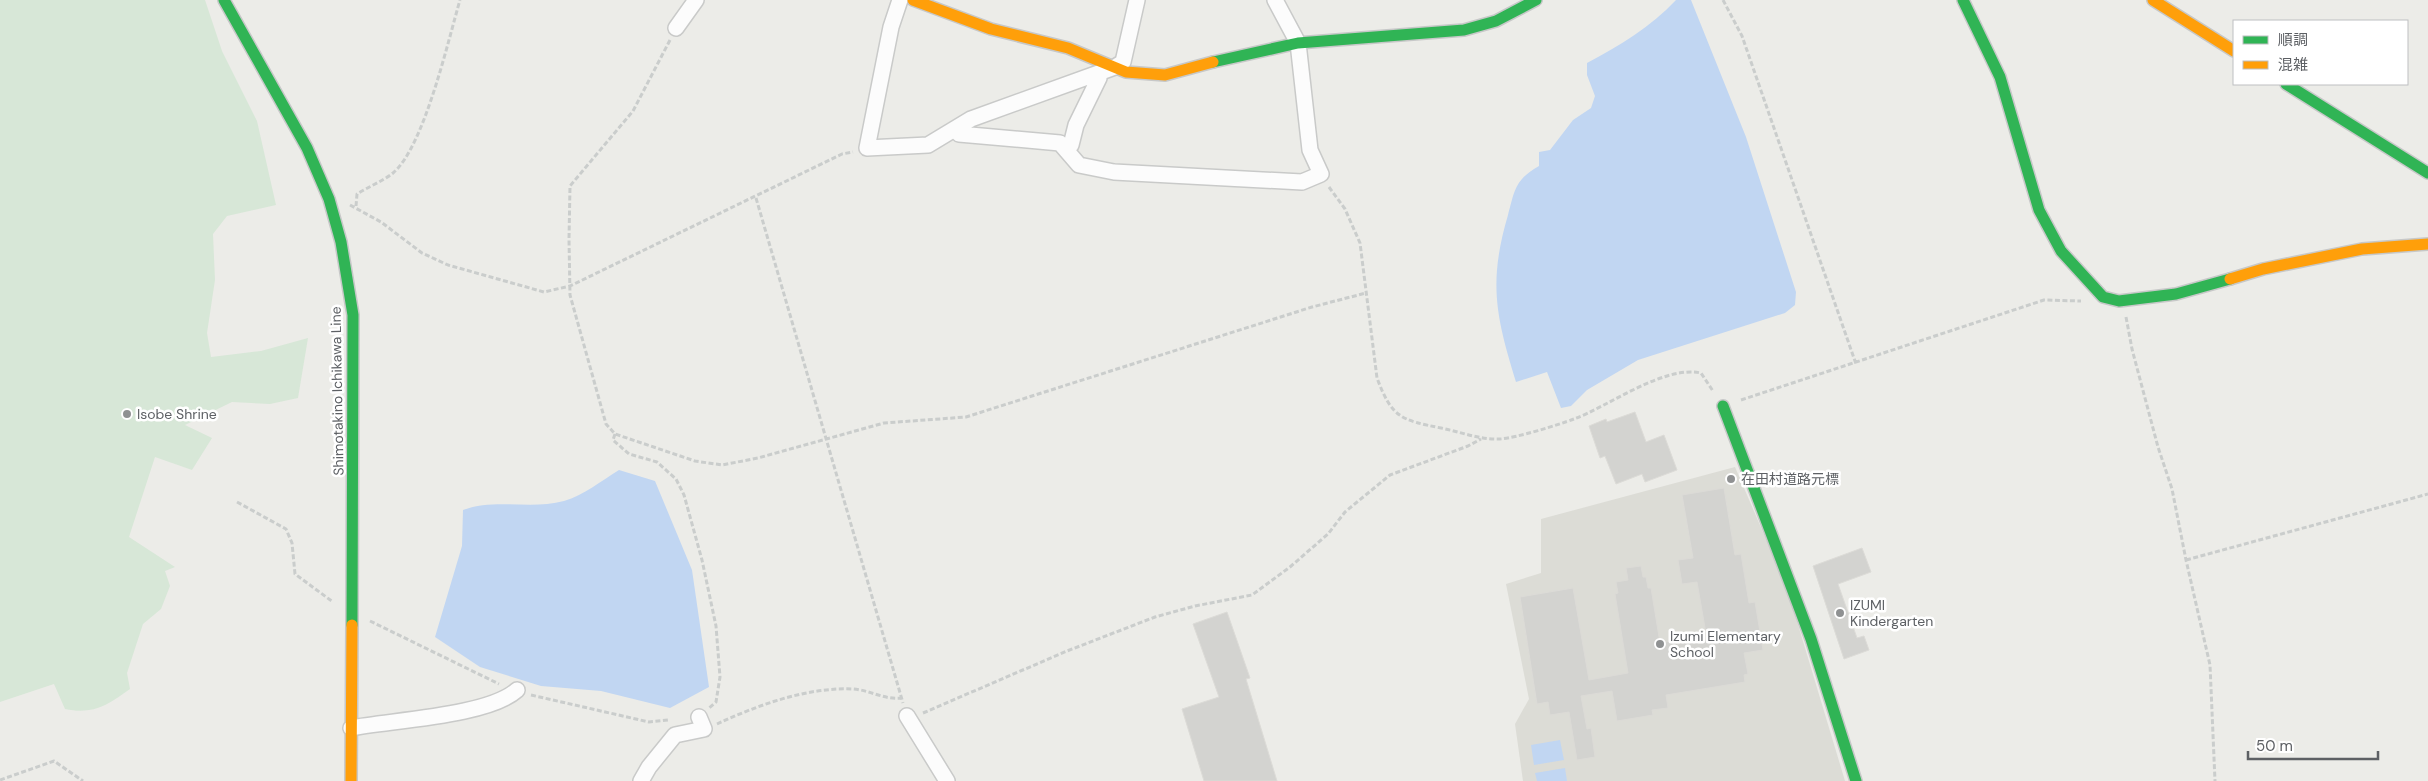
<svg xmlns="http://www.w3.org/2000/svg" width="2428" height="781" font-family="'DM Sans','Noto Sans JP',sans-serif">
<rect width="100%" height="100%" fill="#ecece8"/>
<path fill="#dcdcd6" d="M1735,467L1787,588L1845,781H1523L1515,724L1529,699L1506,584L1541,573V519Z"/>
<path fill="#d7e7d7" d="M0,0H205L222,51L257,121L276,205L227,216L213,234L215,280L207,333L211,357L261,351L308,338L298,398L270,404L232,402L185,425L212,438L192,470L155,457L129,537L175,567L165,571L170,586L161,609L143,624L127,673L130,689C108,705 93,715 65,709L54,684L0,702Z"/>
<path fill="#c1d6f2" d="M1676,0H1691L1746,137L1796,292L1795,305L1785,313L1638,360L1587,390L1571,406L1561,408L1547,372L1516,382C1496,316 1488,283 1508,215C1515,189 1515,180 1539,166V152L1550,150L1573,120L1591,108L1595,96L1587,75V63C1619,46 1651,27 1676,0Z
M619,470L655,481L692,570L709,687L670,708L601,691L541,686L480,667L435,637L462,546L463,510C495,498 531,510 564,501C584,495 601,481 619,470Z
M1560,740L1564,760L1534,765L1531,745Z
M1565,768L1567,781H1537L1535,773Z"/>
<path fill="#d3d3d0" stroke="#dcdbd7" d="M1635,412L1646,442L1664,435L1677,470L1645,482L1642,474L1616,484L1605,456L1600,458L1589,426L1606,419L1607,422Z
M1724,488L1735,555L1741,554L1749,603L1755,602L1763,650L1744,653L1748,674L1744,675L1745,682L1666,695L1668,708L1652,710L1653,715L1617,721L1612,691L1581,696L1587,729L1591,728L1595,757L1577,760L1569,712L1550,715L1548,702L1537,704L1520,597L1573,588L1589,680L1628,673L1615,594L1618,593L1616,582L1628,580L1626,568L1641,566L1643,577H1646L1648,588H1651L1660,643L1676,640L1677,644L1707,639L1697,582L1682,584L1678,560L1693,558L1682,495Z
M1862,548L1871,572L1838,584L1857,638L1864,636L1869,650L1844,659L1813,566Z
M1227,612L1250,678L1246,679L1277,781H1204L1182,709L1219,697L1193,624Z"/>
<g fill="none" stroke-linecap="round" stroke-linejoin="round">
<defs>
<path id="street" d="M900,0L891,27L867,148L928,145L971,119L1115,67L1123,62L1137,0
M676,28L696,0
M955,129L959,134L1060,143L1079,165L1114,172L1302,182L1321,174L1310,150L1298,43L1275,0
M1066,149L1071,145L1076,125L1099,78L1098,73
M907,716L947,781
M351,728C393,720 488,716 517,690
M641,781L649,767L675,735L704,729L699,717"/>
<path id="fast" d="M224,0L307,148L329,199L341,242L353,315L352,625
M1963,0L2000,77L2039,210L2061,251L2103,297L2119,301L2176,294L2230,279
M1213,62L1298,43L1464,30L1496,21L1536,0
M2286,84L2428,173
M1723,406L1811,639L1856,781"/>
<path id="slow" d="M913,0L991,29L1068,48L1126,72L1165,75L1213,62
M2153,0L2234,51
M2230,279L2263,269L2362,249L2428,244
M351,781L352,625"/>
</defs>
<use href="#street" stroke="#c9cac9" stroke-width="18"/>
<use href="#fast" stroke="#c7c8c8" stroke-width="14"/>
<use href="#slow" stroke="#c7c8c8" stroke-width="14"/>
<path stroke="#cacdcc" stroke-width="3" stroke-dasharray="5 2.5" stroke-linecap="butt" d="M1723,0L1742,36L1856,364
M670,40L633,111L570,186L569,239L570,295L606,424L615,434L695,461L722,465L758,458L884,423L966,417L1312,307L1366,293
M1329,187L1345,209L1360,243L1377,378C1392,418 1401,420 1441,428C1461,432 1480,440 1500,439C1516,438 1558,425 1574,419C1609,406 1664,365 1701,373L1713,391
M756,198L903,703
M350,205L381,222L422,253L448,265L544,292L570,286L842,154L853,152
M356,206L357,194C368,187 383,181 393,173C424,147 448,41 460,0
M2126,317L2132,349L2158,447L2172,489L2186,560L2210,665L2215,781
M1741,400L2044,300L2081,301
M615,434L613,440L629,454L657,462L676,479L684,495L702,560L716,626L720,677L716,702L709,708
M237,502L286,529L292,543L295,574L333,602
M2186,560L2428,494
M370,621L499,684
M531,695L649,722L669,720
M923,713L1067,651L1155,617L1195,606L1252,595L1290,567L1328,534L1345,512L1390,475L1468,446L1481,439
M717,724C758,705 807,687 853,689C870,690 884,700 901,698
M0,780L54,761L83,781"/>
<use href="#street" stroke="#fcfcfc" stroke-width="15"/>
<use href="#fast" stroke="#30b455" stroke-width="11"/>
<use href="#slow" stroke="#ff9f0a" stroke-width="11"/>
</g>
<g fill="#8f9192" stroke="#fff" stroke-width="2">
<circle cx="127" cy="414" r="5"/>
<circle cx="1731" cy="479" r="5"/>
<circle cx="1840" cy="613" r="5"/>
<circle cx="1660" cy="644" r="5"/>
</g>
<g text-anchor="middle" stroke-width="5" stroke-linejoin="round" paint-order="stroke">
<g font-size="14" fill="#5d6064" stroke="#fff">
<text transform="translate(337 391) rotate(-91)" y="5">Shimotakino Ichikawa Line</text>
</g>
<g font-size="14" fill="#5d6064" stroke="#fff" text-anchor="start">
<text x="137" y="419">Isobe Shrine</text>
<text x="1741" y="484">在田村道路元標</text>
<text x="1850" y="610">IZUMI<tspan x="1850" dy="16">Kindergarten</tspan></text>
<text x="1670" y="641">Izumi Elementary<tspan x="1670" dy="16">School</tspan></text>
</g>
</g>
<rect x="2233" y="20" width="175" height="65" fill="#ffffff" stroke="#bebfc1"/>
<rect x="2243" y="36" width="25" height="8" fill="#30b455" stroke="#bebfc1"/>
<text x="2278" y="45" font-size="15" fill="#5d6064">順調</text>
<rect x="2243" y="61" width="25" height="8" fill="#ff9f0a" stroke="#bebfc1"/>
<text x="2278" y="70" font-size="15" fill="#5d6064">混雑</text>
<path d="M2248 751v8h130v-8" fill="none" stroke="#5d6064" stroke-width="2.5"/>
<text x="2256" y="751" font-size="15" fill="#5d6064" stroke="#ffffff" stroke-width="4" paint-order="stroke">50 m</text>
</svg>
